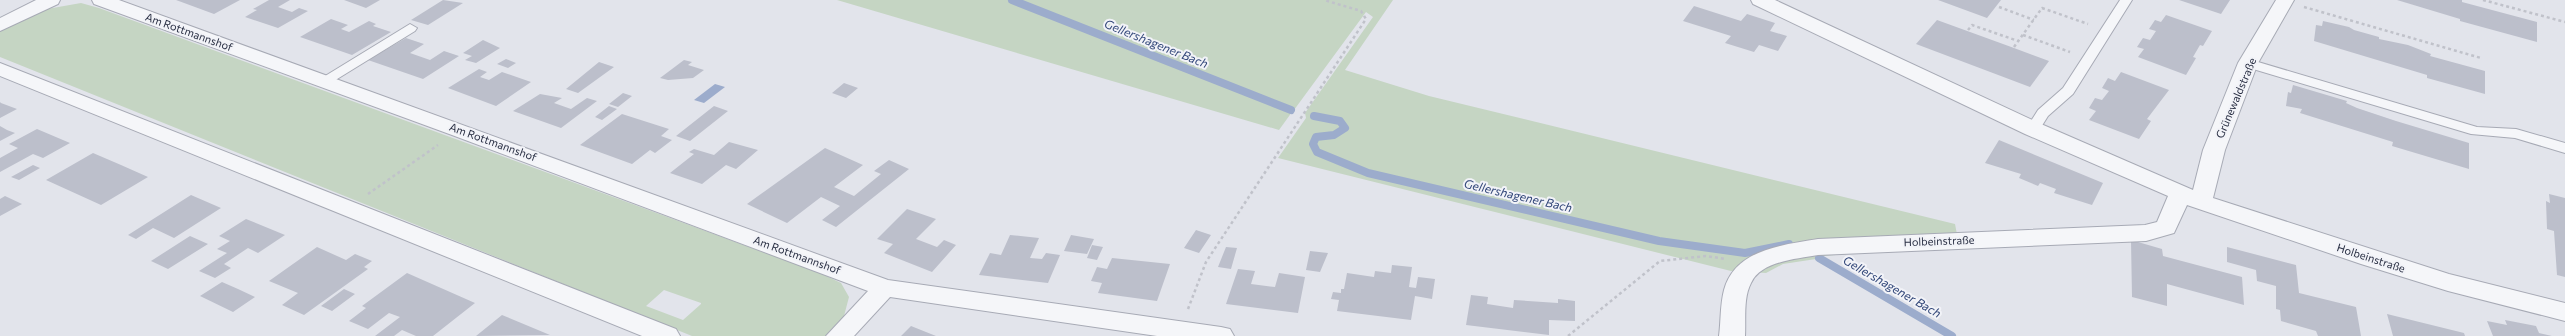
<svg xmlns="http://www.w3.org/2000/svg" width="2565" height="336" font-family="Commissioner,sans-serif">
<rect width="100%" height="100%" fill="#e2e4eb"/>
<path fill="#c5d5c3" fill-rule="evenodd" d="M837,0H1008L1292,112L1279,130Z
M1015,0H1393L1345,70L1429,96L1955,224L1959,245L1823,256L1816,259L1783,264L1766,273L1731,271L1278,158L1306,118L1305,113L1373,17L1366,12L1294,110Z
M81,3L99,8L820,273L841,283L849,297L844,316L825,336H692L0,57V31L47,9ZM664,290L701,303V304L683,320L646,306Z"/>
<path fill="#9caccc" d="M715,84L725,87L704,103L694,100Z"/>
<g fill="none" stroke-linecap="round" stroke-linejoin="round">
<path stroke="#9caccc" stroke-width="8" d="M1012,0L1291,110
M1314,116L1340,121L1345,128L1334,135L1316,137L1313,144L1317,152L1368,173L1659,241L1745,253L1789,244
M1819,258L1952,336"/>
</g>
<path fill="#bcbfcb" d="M176,0H240L214,14Z
M269,0H290L278,7L292,12L299,8L308,11L278,28L245,17L257,10L253,9Z
M344,0H380L366,8Z
M443,0L463,3L428,25L411,20Z
M1938,0H2001L1987,18Z
M2179,0H2230L2221,14Z
M2397,0H2462V2L2537,22V42L2460,21V19Z
M1694,6L1741,21L1747,14L1775,23L1770,31L1787,36L1778,51L1759,45L1754,52L1725,43L1731,36L1683,21Z
M2166,15L2212,31L2203,46L2200,45L2193,57L2196,58L2186,75L2138,57L2144,49L2137,47L2143,38L2150,40L2156,31L2149,29L2155,20L2161,22Z
M331,19L348,25L341,29L349,32L369,21L376,24L373,26L391,32L352,55L300,37Z
M1937,20L2014,48L2049,61L2030,87L1916,44Z
M2323,21L2349,27L2354,30L2379,37V39L2408,45L2431,54L2430,56L2485,71V94L2427,78V75L2314,41L2316,25L2322,26Z
M406,38L424,44L410,53L430,60L444,51L459,56L423,79L368,60Z
M483,40L500,48L476,63L465,60L472,56L463,53Z
M506,59L516,63L508,68L497,64Z
M684,60L692,62L688,65L704,70L693,78L668,80L660,78Z
M599,62L614,67L578,93L566,89Z
M479,69L487,72L480,77L489,80L502,72L531,82L496,106L448,88Z
M2121,72L2169,90L2147,119L2151,121L2139,139L2089,120L2096,111L2089,108L2095,98L2102,100L2109,91L2102,88L2108,78L2115,81Z
M844,83L858,88L846,98L832,93Z
M2293,85L2347,101L2346,103L2357,108L2396,121L2469,143V169L2392,146L2393,142L2300,113L2302,109L2286,106L2288,92L2291,93Z
M623,93L632,96L618,107L609,104Z
M540,94L562,98L554,103L571,109L587,98L597,101L561,128L513,111Z
M0,102L1,103L17,109L0,118Z
M609,106L617,109L602,120L595,117Z
M714,106L728,111L690,141L676,136Z
M622,114L669,129L661,136L672,140L655,153L650,150L632,164L580,145Z
M0,126L7,130L15,133L0,141Z
M37,129L70,143L43,158L33,154L0,172V158L18,148L9,144Z
M1999,140L2103,183L2092,205L2054,193L2056,189L2040,183L2038,186L2019,178L2021,174L1985,163Z
M729,142L758,150L736,169L726,165L702,184L670,173L694,154L689,152L694,149L714,155Z
M825,148L863,165L834,187L854,196L881,174L874,171L889,160L909,169L836,227L822,220L840,206L821,197L787,223L747,204Z
M93,153L121,165L148,177L101,205L46,180Z
M33,165L40,168L19,180L11,177Z
M2549,194L2565,198V277L2557,275L2554,231L2547,229L2546,201L2550,203Z
M191,195L221,208L174,238L153,228L136,239L128,235Z
M5,196L22,204L0,216V199Z
M907,209L936,219L916,239L937,247L944,240L956,245L932,272L884,253L893,244L877,239Z
M246,219L285,235L258,253L248,248L224,264L231,268L215,278L199,271L227,253L217,249L230,241L219,236Z
M1196,230L1211,235L1199,253L1184,248Z
M1010,235L1039,238L1030,258L1042,259L1046,253L1060,255L1048,283L979,275L990,253L1001,255Z
M1071,235L1094,239L1087,254L1064,251Z
M190,236L208,244L168,269L151,261Z
M2131,240L2162,249L2163,256L2242,277L2244,305L2167,284V306L2132,297Z
M1092,245L1103,247L1097,260L1087,258Z
M317,247L346,260L355,254L372,261L364,267L368,269L304,315L282,305L298,293L269,281Z
M1226,247L1237,248L1231,269L1218,267Z
M2227,247L2296,265L2299,293L2356,307L2361,336H2318L2316,331L2281,321L2280,310L2276,309V286L2257,281L2256,270L2227,262Z
M1310,251L1328,253L1320,272L1306,270Z
M1112,258L1170,264L1157,301L1098,293L1102,283L1091,281L1097,267L1107,269Z
M1392,265L1412,267L1409,287L1416,288L1418,277L1435,279L1432,299L1415,296L1411,320L1337,311L1339,300L1331,299L1333,292L1341,293V289H1344L1347,273L1374,277L1375,271L1391,273Z
M1238,269L1255,271L1251,284L1275,287L1279,273L1305,277L1298,313L1226,304Z
M407,273L475,303L433,336H416L402,330L394,336H375L400,317L389,313L368,329L349,321L366,308L362,306Z
M222,282L238,289L255,297L233,312L200,296Z
M344,289L355,294L332,311L321,306Z
M1471,295L1488,297L1487,304L1513,308L1514,300L1558,303V299L1575,301V321L1549,320V335L1466,325Z
M2387,314L2464,333L2465,336H2393Z
M502,315L550,335L476,336Z
M2505,320L2536,326L2539,333L2552,336H2493L2487,321L2507,325Z
M911,326L936,336H901Z"/>
<g fill="none" stroke-linecap="round" stroke-linejoin="round">
<defs>
<path id="service" d="M2120,0H2132L2073,94L2048,116L2038,132H2028L2026,129L2038,110L2063,88Z
M410,24L417,28L415,31L329,84L324,85L317,81Z
M2248,59L2477,127L2516,129L2565,143V153L2515,138L2471,134L2243,66L2241,63L2243,60Z"/>
<path id="minor" d="M36,0H60L58,4L0,31V18Z
M92,0H119L888,280L1221,327L1230,329L1234,336H1157L890,297L854,336H826L868,291L452,135L94,4Z
M1751,0H1775L2041,124L2193,190L2203,150L2238,63L2276,0H2294L2258,63L2225,150L2213,198L2449,274L2565,303V321L2448,291L2361,264L2187,205L2174,233L2146,241L1818,255C1797,259 1761,261 1751,283C1743,298 1746,320 1745,336H1719C1721,321 1720,305 1724,290C1735,249 1783,245 1818,239L2145,225L2157,222L2168,196L2025,134L1753,4Z
M0,63L676,329L680,336H642L0,76Z"/>
</defs>
<use href="#service" stroke="#a7aab5" stroke-width="2"/>
<use href="#minor" stroke="#a7aab5" stroke-width="2"/>
<path stroke="#c0c2ca" stroke-width="2.5" stroke-dasharray="3 3" stroke-linecap="butt" d="M2483,0L2565,22
M1999,7L2034,20
M2304,7L2481,58
M1968,30L1972,25L2018,41
M2023,35L2070,52
M2014,47L2042,8L2088,24
M368,194L438,145
M1188,309L1206,262L1366,19L1361,11L1324,0
M1568,336L1660,261L1706,256L1726,259"/>
<use href="#service" fill="#f5f6f9" fill-rule="evenodd"/>
<use href="#minor" fill="#f5f6f9" fill-rule="evenodd"/>
</g>
<g text-anchor="middle" stroke-width="4" stroke-linejoin="round" paint-order="stroke">
<g font-size="11" fill="#292f43" stroke="#f2f3f8">
<text transform="translate(189 32) rotate(20)" y="4">Am Rottmannshof</text>
<text transform="translate(2236 98) rotate(-67)" y="4">Grünewaldstraße</text>
<text transform="translate(493 142) rotate(20)" y="4">Am Rottmannshof</text>
<text transform="translate(1939 241) rotate(-2)" y="4">Holbeinstraße</text>
<text transform="translate(797 255) rotate(20)" y="4">Am Rottmannshof</text>
<text transform="translate(2371 258) rotate(18)" y="4">Holbeinstraße</text>
</g>
<g font-size="12" font-style="italic" fill="#324779" stroke="#f2f3f8">
<text transform="translate(1156 44) rotate(22)" y="4">Gellershagener Bach</text>
<text transform="translate(1518 196) rotate(13)" y="4">Gellershagener Bach</text>
<text transform="translate(1892 287) rotate(30)" y="4">Gellershagener Bach</text>
</g>
</g>
</svg>
